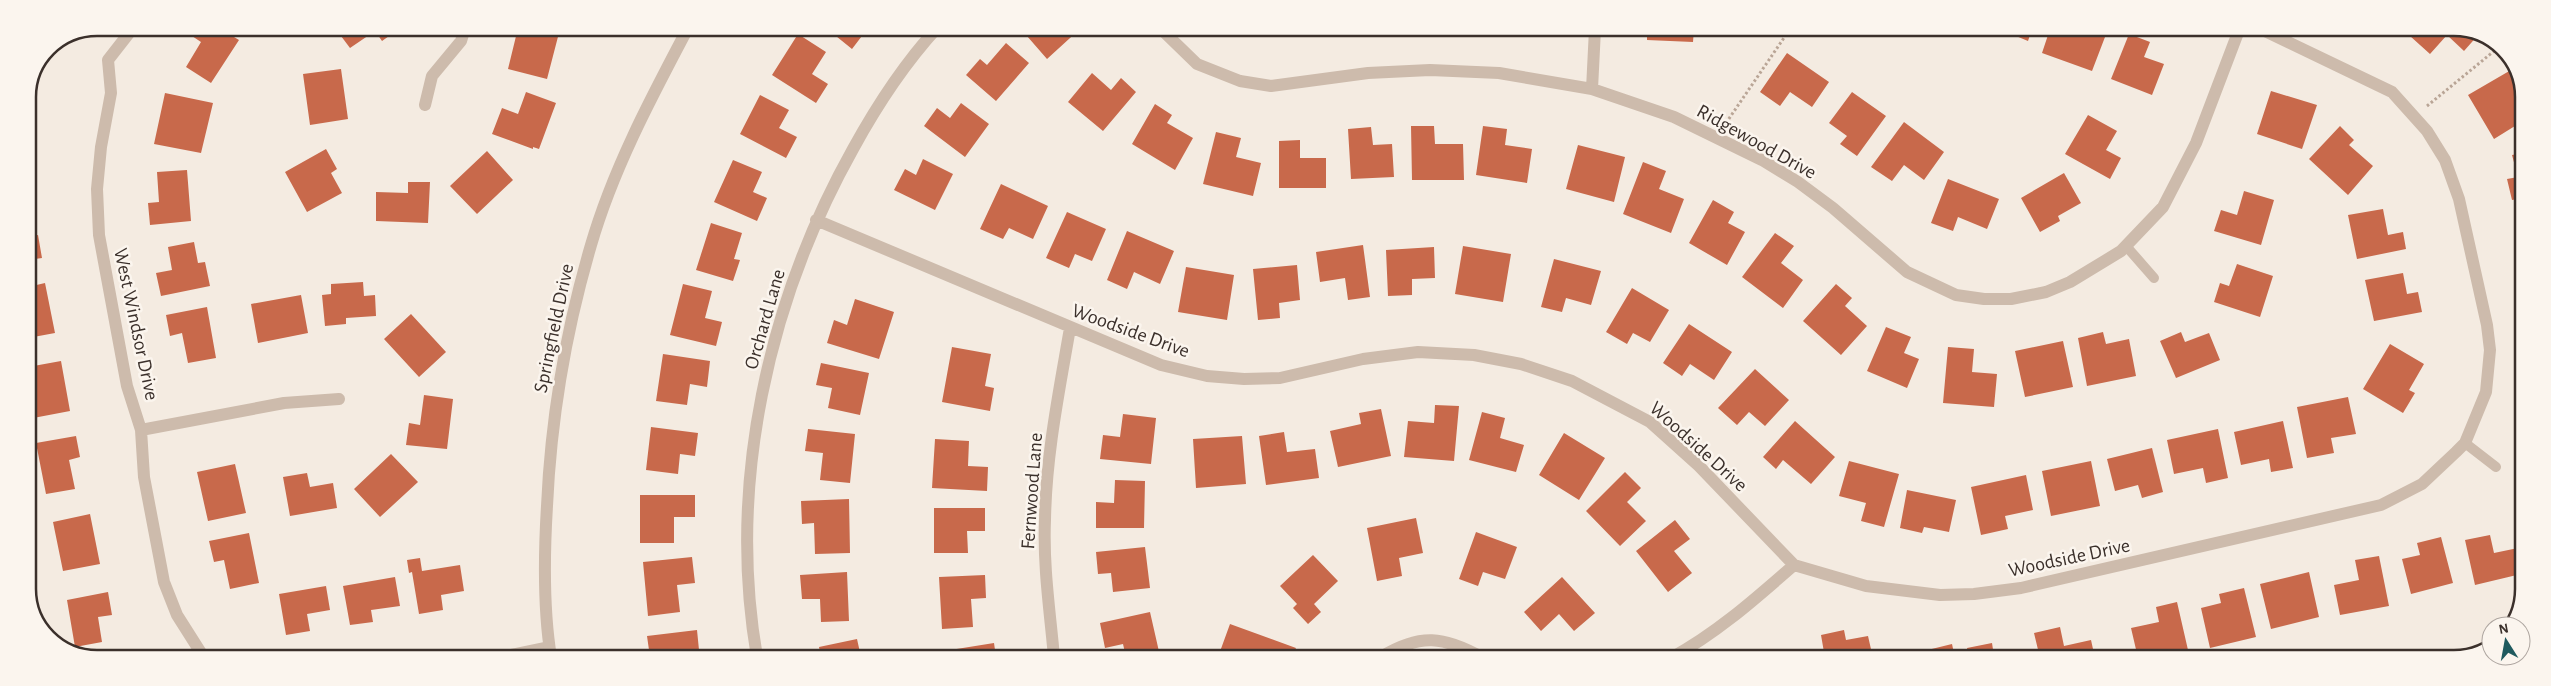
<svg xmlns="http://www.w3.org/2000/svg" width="2551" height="686" font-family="'Alegreya Sans',sans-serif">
<rect width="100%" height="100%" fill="#f4ebe1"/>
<path fill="#c8694b" d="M198,28H219L239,40L211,83L186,67L201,42L192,36Z
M335,28H398L399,29L382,41L375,31L350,48Z
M518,28L560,29L547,79L508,69Z
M826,28H868L852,49Z
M1020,28H1081L1047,59Z
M1647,29H1694L1693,42L1647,40Z
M1999,29H2032L2028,41Z
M2050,29H2086L2105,37L2092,71L2042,53Z
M2416,30H2471L2479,34L2464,51L2447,35L2430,54L2410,36Z
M798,34L826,52L812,74L828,84L816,103L772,75Z
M2129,34L2150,42L2144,57L2164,64L2152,95L2111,79Z
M1006,43L1029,63L996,101L966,75L980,59L987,65Z
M1787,53L1829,82L1812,107L1790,92L1780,106L1760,92Z
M341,69L348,119L310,125L303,74Z
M2511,70L2523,93V121L2494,139L2468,95Z
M1092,73L1111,90L1121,78L1136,92L1103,131L1068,102Z
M2271,91L2317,105L2302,149L2257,134Z
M526,92L556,103L539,149L533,147V149L492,134L502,108L518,114Z
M1852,92L1886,116L1857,156L1840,144L1847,136L1829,123Z
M165,93L213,103L201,153L154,144Z
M760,95L789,110L779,128L797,137L786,158L740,134Z
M961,103L989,124L965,157L924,126L937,108L950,118Z
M1155,104L1172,115L1167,123L1193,138L1175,170L1132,144Z
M2088,115L2117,131L2106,150L2121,158L2110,179L2065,154Z
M1904,122L1944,152L1924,180L1904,165L1892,181L1871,167Z
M1411,126H1434L1435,144H1463L1464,180H1412Z
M1483,126L1507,129L1505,145L1532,149L1527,183L1476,175Z
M2340,126L2354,140L2349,145L2373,166L2348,195L2309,159Z
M1371,127L1373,145L1392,144L1394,177L1351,179L1348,129Z
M1216,132L1241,138L1236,157L1261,163L1253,196L1203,184Z
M1300,140V158H1326V188H1279V141Z
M1578,145L1625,157L1614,202L1566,189Z
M28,148L35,184L28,186Z
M326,149L337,169L331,173L342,193L307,212L285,172Z
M487,151L513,180L477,214L450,186Z
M2523,153V198L2512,200L2507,179L2518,177L2512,155Z
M923,159L953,174L935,210L894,190L905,169L916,175Z
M733,160L762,172L753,192L767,198L757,221L714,202Z
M1643,162L1666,171L1659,189L1684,199L1671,233L1623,214Z
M187,170L191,221L150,225L148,203L159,202L157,172Z
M2064,173L2081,203L2058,216L2060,221L2040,232L2021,198Z
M1948,179L1999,199L1987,229L1958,217L1953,231L1931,223Z
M408,182H430L428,223L376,221V192L408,193Z
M1001,184L1048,206L1033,239L1009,228L1003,239L980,229Z
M2244,191L2274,200L2261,245L2214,231L2221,210L2237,215Z
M1713,200L1734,212L1728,223L1745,232L1727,265L1689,243Z
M2383,209L2388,235L2403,232L2406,249L2357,259L2348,215Z
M1067,212L1106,229L1092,261L1075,254L1069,268L1046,258Z
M2523,215V238H2522L2517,216Z
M711,223L742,233L734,259L740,260L733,281L696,270Z
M1127,231L1174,251L1160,284L1134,272L1127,289L1107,280Z
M1775,233L1794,246L1781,263L1803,280L1783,308L1742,277Z
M38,235L42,258L28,260V237Z
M194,242L198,263L205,262L210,286L161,296L156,273L172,270L168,247Z
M1363,245L1370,297L1348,300L1345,278L1320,282L1316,252Z
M1463,246L1511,254L1503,302L1455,294Z
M1434,247L1435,278L1412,279V295L1388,296L1386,250Z
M1554,259L1601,271L1591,305L1566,298L1562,312L1541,307Z
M2237,264L2273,276L2260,317L2214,302L2220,283L2229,286Z
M1297,265L1300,300L1279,303L1280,318L1258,320L1253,269Z
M1186,267L1234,275L1227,320L1178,312Z
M2403,273L2407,294L2418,292L2422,312L2374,321L2365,280Z
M363,282L364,296L375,295L376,316L346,318V324L325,326L322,295L331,294V284Z
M45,283L55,333L28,338V287Z
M683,284L712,291L705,318L722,322L716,346L670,335Z
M1836,284L1852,298L1845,306L1867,326L1841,355L1803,321Z
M1632,288L1669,310L1650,342L1633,333L1627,344L1606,332Z
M301,295L308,333L258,343L251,304Z
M855,299L894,312L879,359L827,343L834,320L847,325Z
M207,307L216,358L188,363L182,333L170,336L166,315Z
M411,314L446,352L419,377L384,339Z
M1689,324L1732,352L1714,380L1690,364L1682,376L1663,363Z
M1886,327L1911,337L1904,353L1919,359L1907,388L1867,371Z
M2103,332L2106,344L2129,339L2136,376L2087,386L2078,338Z
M2181,332L2185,342L2209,333L2220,360L2176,378L2160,341Z
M2063,341L2073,387L2025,397L2015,351Z
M2390,344L2424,364L2409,390L2415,393L2403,413L2363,389Z
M952,347L991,354L985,386L994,388L990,411L942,402Z
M1948,347L1974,349L1972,372L1997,374L1994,407L1943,403Z
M663,354L710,361L707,387L690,384L687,405L656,401Z
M61,361L70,411L28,419V367Z
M821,363L869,373L860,415L828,408L832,388L816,385Z
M1755,369L1789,400L1765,426L1749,412L1737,425L1718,408Z
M424,395L453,399L447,449L406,445L409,423L420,425Z
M2348,397L2356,434L2331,438L2334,453L2307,458L2297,407Z
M1435,405L1459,406L1454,461L1404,457L1408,421L1434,423Z
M1381,409L1391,456L1338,467L1330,431L1361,424L1359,413Z
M1482,412L1505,418L1500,438L1524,445L1516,472L1469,460Z
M1123,414L1156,418L1151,464L1100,459L1103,435L1120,437Z
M1795,421L1835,457L1811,484L1783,460L1776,469L1763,457Z
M2283,421L2293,468L2271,472L2269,459L2241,465L2234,432Z
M651,427L698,433L695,456L680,454L678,474L646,470Z
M808,429L855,434L850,483L820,480L823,453L805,451Z
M2218,429L2228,478L2206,483L2203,468L2174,474L2167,440Z
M1284,432L1287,452L1315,449L1319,478L1266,485L1259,436Z
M1564,433L1605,458L1579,500L1539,475Z
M76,436L80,457L69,460L75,489L46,494L36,443Z
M1242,436L1246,484L1196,488L1193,439Z
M935,439L969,441L968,466L988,467L987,491L932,488Z
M2152,448L2163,492L2142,498L2138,485L2115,491L2107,459Z
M391,454L418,482L380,517L354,489Z
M1849,461L1899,474L1884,527L1861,521L1866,503L1839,496Z
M2091,461L2100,506L2051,516L2042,471Z
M235,464L246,513L208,521L197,472Z
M1625,472L1641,488L1627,502L1646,521L1620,546L1586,511Z
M307,473L310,487L333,483L337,508L290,516L283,477Z
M2026,475L2033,510L2005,516L2008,529L1981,535L1971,487Z
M1115,480L1145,481L1144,528H1096V502L1114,503Z
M1907,490L1956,500L1949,532L1924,527L1922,533L1900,528Z
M640,495H695V517H674V543H640Z
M849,499L850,553L815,554L814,523L802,524L801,501Z
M934,508H985V531H967L968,553H934Z
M90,514L100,564L63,571L53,522Z
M1416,518L1423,553L1399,558L1402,576L1377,581L1367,528Z
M1675,520L1690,539L1674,551L1692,573L1668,592L1636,551Z
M1476,532L1517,547L1505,579L1483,572L1478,586L1459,579Z
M249,533L259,583L230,589L224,560L214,562L209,541Z
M2490,535L2494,553L2518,548L2521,574L2475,585L2465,540Z
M2441,537L2453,583L2411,594L2402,559L2420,555L2417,543Z
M1145,547L1150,588L1113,592L1111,573L1098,574L1096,552Z
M1313,555L1338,581L1314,604L1321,612L1308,624L1293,608L1297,604L1280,586Z
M2379,556L2389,606L2340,615L2334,585L2359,580L2355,560Z
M692,557L695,583L677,585L680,612L648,616L643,562Z
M420,558L422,571L460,565L464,591L441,595L443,610L419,614L412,572L409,573L407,560Z
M847,572L849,621L821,622L820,599H802L800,575Z
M2309,572L2319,617L2271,629L2260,584Z
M985,575L986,598L971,599L973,627L942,629L939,577Z
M395,577L400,606L371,610L373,622L350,625L343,586Z
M1562,577L1595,613L1574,631L1559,614L1541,631L1524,612Z
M326,586L330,610L307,614L310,631L286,635L279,594Z
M2244,588L2256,637L2210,648L2201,608L2221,603L2219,594Z
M108,592L112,615L98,617L102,642L75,647L67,600Z
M2177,602L2188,650L2149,658H2138L2131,628L2159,622L2156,607Z
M1150,612L1160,656L1126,657L1123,644L1105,648L1100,623Z
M1230,624L1296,648L1292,657H1218Z
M2060,627L2064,646L2091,640L2095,658H2040L2034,633Z
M697,630L699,650L685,652V657H650L647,636Z
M1844,630L1846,640L1868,636L1873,658H1825L1821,635Z
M857,639L861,657H821L819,647Z
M994,643L996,657H945L944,651Z
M1992,643L1994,656L2014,652L2015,658H1969L1967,648Z
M1952,644L1955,658H1899V657Z
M1780,651L1782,658H1754V657Z"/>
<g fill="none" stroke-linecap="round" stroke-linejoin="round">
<path stroke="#b9a596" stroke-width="3" stroke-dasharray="2.5 2.5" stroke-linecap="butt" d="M2427,106L2499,47
M1726,123L1790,29"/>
<path stroke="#cdbbac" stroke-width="10" d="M2126,246L2154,278
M2465,443L2496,467"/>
<path stroke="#cdbbac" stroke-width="12" d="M133,28L108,60L111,93L101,147L97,189L99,235L127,386L141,430L144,477L164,582L177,615L203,656
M1161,29L1197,64L1240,81L1271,86L1368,73L1430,70L1499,73L1592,89L1674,117L1762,160L1798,182L1833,208L1907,272L1956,295L1984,299H2011L2046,292L2070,282L2121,251L2163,207L2196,143L2239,30
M1592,89L1595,29
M425,105L432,76L461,41L465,28
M816,220L1161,365L1207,376L1244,379L1280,378L1363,359L1418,352L1474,355L1521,364L1572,381L1650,422L1699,466L1794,565L1866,586L1940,595L1974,594L2021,588L2381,505L2422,484L2456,452L2465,443L2486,392L2490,350L2487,325L2459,199L2445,160L2427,131L2392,92L2263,30
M141,430L284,403L339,399
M502,657L549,647
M757,657C727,484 768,301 853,149C876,107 904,64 937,28
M1054,657C1050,612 1043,566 1045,520C1046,455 1059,392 1070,328
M1381,657C1420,633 1444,636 1483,658
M1671,658C1717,633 1755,599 1794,565"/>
<path stroke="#cdbbac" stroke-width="12" d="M551,657C543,608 544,555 547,506C551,417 566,330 591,245C613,169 651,98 688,28"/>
</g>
<g text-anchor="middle" stroke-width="5" stroke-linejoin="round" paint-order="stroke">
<g font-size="20" fill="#3b302b" stroke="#fbf5ee">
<text transform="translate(1757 141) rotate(29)" y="7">Ridgewood Drive</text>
<text transform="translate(764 319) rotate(-74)" y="7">Orchard Lane</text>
<text transform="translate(137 324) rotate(78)" y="7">West Windsor Drive</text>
<text transform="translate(553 328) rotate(-78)" y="7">Springfield Drive</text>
<text transform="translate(1131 330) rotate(20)" y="7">Woodside Drive</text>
<text transform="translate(1699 446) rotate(42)" y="7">Woodside Drive</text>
<text transform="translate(1031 491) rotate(-86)" y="7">Fernwood Lane</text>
<text transform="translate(2069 557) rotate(-12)" y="7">Woodside Drive</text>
</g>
</g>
<path d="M0 0H2551V686H0ZM97 36H2454A61 61 0 0 1 2515 97V589A61 61 0 0 1 2454 650H97A61 61 0 0 1 36 589V97A61 61 0 0 1 97 36Z" fill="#fbf5ee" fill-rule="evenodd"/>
<path fill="none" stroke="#3b302b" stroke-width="2.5" d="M97 36H2454A61 61 0 0 1 2515 97V589A61 61 0 0 1 2454 650H97A61 61 0 0 1 36 589V97A61 61 0 0 1 97 36Z"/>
<g transform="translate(2506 641) rotate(349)"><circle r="24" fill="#fbf5ee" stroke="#aea6a0"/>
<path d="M0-4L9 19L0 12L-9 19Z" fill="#1f5a5e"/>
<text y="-8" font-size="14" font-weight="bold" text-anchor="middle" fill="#3b302b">N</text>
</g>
</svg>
